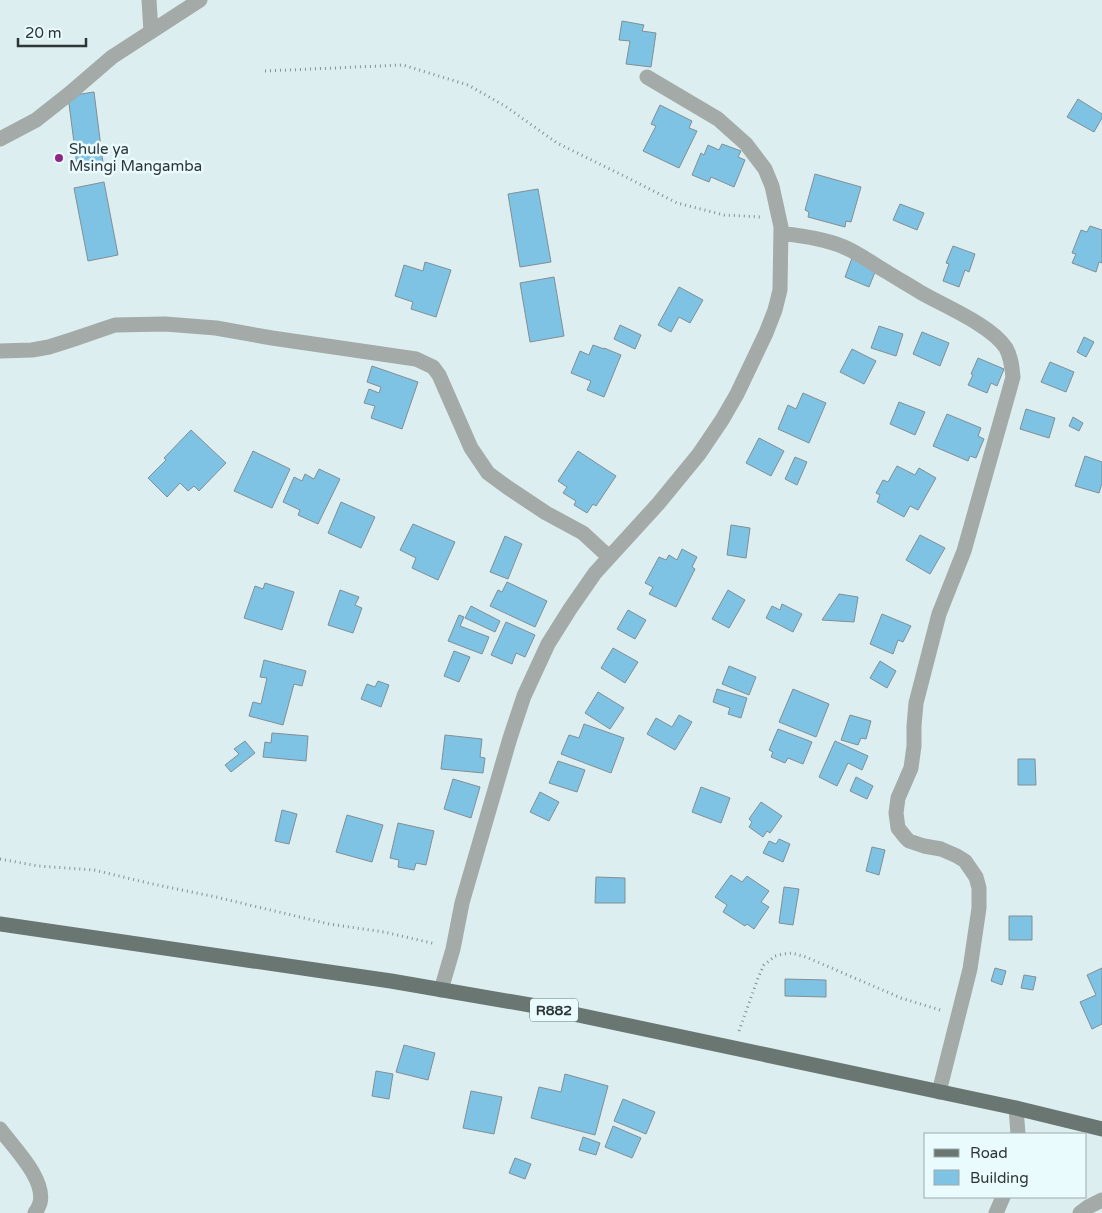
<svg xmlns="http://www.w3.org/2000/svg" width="1102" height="1213" font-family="'Varela Round',sans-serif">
<rect width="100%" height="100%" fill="#dceeef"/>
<path fill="#7ec3e3" stroke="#818f96" d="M622,21L644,25L642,31L656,33L651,67L626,64L630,41L619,40Z
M94,92L103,163L77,166L68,96Z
M1078,99L1102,114V118L1094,132L1067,117Z
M660,105L692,121L689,128L697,131L679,168L643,151L656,126L651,124Z
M722,144L741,151L738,157L745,160L734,187L711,177L709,182L692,175L701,153L704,155L708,145L719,150Z
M815,174L861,187L851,222L846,221L845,227L808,217L809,212L805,210Z
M104,182L118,255L88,261L74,188Z
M538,189L551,262L520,267L508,194Z
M900,204L924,213L917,230L893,220Z
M1090,226L1102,230V263L1099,262L1096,272L1072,263L1076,254L1072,253L1081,230L1087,232Z
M953,246L975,254L969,272L965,270L959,287L943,281L949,264L946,263Z
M852,258L877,267L869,287L845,277Z
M425,262L451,270L436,317L411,309L413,302L395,296L404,265L423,271Z
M554,277L564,336L530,342L520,283Z
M679,287L703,300L690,323L679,317L671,332L658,325Z
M620,325L641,335L635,349L614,339Z
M879,326L903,334L896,356L871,348Z
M922,332L949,343L940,366L913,354Z
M1084,337L1094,342L1086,357L1077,352Z
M593,345L604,349V348L621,355L604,397L587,390L591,381L571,373L580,351L589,355Z
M852,349L876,361L864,384L840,372Z
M978,358L1004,369L997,386L991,383L987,393L968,385L973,375L971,374Z
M1050,362L1074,372L1066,392L1041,382Z
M372,366L418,382L402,429L371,418L375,406L364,403L369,389L379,393L381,387L367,382Z
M803,393L826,403L809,443L778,429L788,405L796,409Z
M899,402L925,412L915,435L890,424Z
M1026,409L1055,418L1049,438L1020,429Z
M947,414L981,428L978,436L984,439L976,458L970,456L968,461L933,446Z
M1073,417L1083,423L1079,431L1069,426Z
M191,430L226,463L199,491L194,486L188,491L180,483L167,497L148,478L166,460L164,458Z
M759,438L784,451L771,476L746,463Z
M253,451L290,469L272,508L234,491Z
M578,451L616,476L596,506L593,504L587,513L574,505L576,501L563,493L567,487L558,481Z
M1085,456L1102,462V483L1099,493L1075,486Z
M795,457L807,462L797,485L785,479Z
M897,466L915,475L919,468L936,478L918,510L910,506L904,517L877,502L880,495L876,493L883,480L888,482Z
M319,469L340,479L318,524L298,515L300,510L283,502L294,477L302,481L305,474L314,479Z
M341,502L375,517L361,548L328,533Z
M413,524L455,542L438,580L412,568L416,558L400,550Z
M731,525L750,528L746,558L727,555Z
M920,535L945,548L930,574L906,560Z
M505,536L522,544L508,579L490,572Z
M682,549L697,557L692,567L695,569L676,607L649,594L653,587L645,583L659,557L666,560L669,555L677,560Z
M507,582L547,601L535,627L490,606L498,590L502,592Z
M265,583L294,592L282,630L244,618L255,586L263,589Z
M340,590L359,597L355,605L362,608L353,633L328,625Z
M728,590L745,600L729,628L712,619Z
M839,594L858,597L854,622L822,620Z
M782,604L802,614L793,632L766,618L772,606L780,610Z
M471,606L500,621L495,632L465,618Z
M628,610L646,620L635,639L617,629Z
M882,614L911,626L903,642L898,640L893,654L870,644Z
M459,615L464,617L460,626L489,637L482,654L448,641Z
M506,622L535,635L525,657L516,653L512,664L491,655Z
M613,648L638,662L625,683L601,668Z
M454,651L470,657L459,682L444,676Z
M264,660L306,671L302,686L294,684L283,725L249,716L253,702L261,704L267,678L260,677Z
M880,661L896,671L887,688L870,678Z
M729,666L756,677L749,695L722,684Z
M378,681L389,685L381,707L361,699L367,684L375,687Z
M717,689L747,698L741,718L728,714L730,708L713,702Z
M793,689L829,704L816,737L779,722Z
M598,692L624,708L610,729L585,713Z
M679,715L692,722L675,750L647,734L656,718L672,727Z
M850,715L871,721L866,739L861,738L858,745L841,740Z
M584,724L624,738L611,773L561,754L569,735L579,738Z
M778,729L812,742L803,764L788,758L785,763L771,757L773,752L769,750Z
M272,733L308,736L306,761L263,757L265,742L271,743Z
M445,735L482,739L480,757L485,758L483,773L441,769Z
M245,741L255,753L231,772L225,765L239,754L234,749Z
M835,741L868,756L862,770L848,763L837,786L819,777Z
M1018,759H1035L1036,785H1018Z
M558,761L585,770L577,792L549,783Z
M856,777L873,786L867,799L850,791Z
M453,779L480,787L471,818L444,809Z
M701,787L730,798L721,823L692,812Z
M540,792L559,802L549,821L530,812Z
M761,802L782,816L770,833L767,831L763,837L749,827L752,822L749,819Z
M282,810L297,814L289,844L275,841Z
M347,815L383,825L372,862L336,852Z
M398,823L434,831L426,865L416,863L414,870L398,867L399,860L390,858Z
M779,839L790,844L783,862L763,853L769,841L776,844Z
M872,847L885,850L879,875L866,871Z
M731,875L742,882L747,876L769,891L761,902L769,907L754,929L747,924L745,926L723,912L727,905L715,897Z
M596,877L625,878V903H595Z
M784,887L799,889L793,925L779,923Z
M1009,916H1032V940H1009Z
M995,968L1006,971L1002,985L991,981Z
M1102,968V1024L1092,1029L1080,1002L1096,995L1087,975Z
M1024,975L1036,977L1033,990L1021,988Z
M785,979L826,980V997L785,996Z
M404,1045L435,1053L428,1080L396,1072Z
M376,1071L393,1074L389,1099L372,1096Z
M565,1074L608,1086L595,1135L531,1118L539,1087L561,1092Z
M471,1091L502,1097L494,1134L463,1128Z
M623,1099L655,1112L646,1134L614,1121Z
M613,1126L641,1138L632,1158L605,1147Z
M583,1137L600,1143L596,1155L579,1150Z
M515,1158L531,1164L525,1179L509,1173Z"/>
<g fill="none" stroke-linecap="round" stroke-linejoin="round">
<path stroke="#859192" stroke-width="3" stroke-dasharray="1 4" stroke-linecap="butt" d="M265,71L403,65L468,85L505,106L557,143L624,176L677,203L724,215L761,217
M0,859L38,866L94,870L148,883L216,897L329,924L384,932L436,944
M739,1031L758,978L764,965L775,956L783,954L792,953L806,957L901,998L940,1010"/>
<path stroke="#a3aaa8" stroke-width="15" d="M149,0L151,32
M0,139L36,120L69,94L112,57L200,0
M781,233C802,236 825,239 844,247C860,254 873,264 887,272C898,279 909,285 920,292C944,306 991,325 1006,348C1011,357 1012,367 1013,377L964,551L939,614L916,703L914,726V746L911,768L898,798L896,813L898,828L906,838L909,841L924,846L941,849L957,856L965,861L976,877L979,888V908L970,969L939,1092
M0,351L32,350L49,347L74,339L115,325L165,324L216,328L272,338L416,359L433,367L439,375L471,448L488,473L507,487L546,513L583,533L609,557
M441,990L453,949L462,903L510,738L524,696L548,644L570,609L595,573L658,504L699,454L722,420L737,394L766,333L775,310L780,290L781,227L772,186L765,169L746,144L718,119L647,77
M1016,1108L1018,1134
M0,1129C13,1147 46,1179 40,1203C39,1206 37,1210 35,1213
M996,1213L1003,1197
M1080,1213L1088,1207L1102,1200"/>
<path stroke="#697672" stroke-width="15" d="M0,924L391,981L536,1006L1016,1108L1102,1129"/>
</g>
<circle fill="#902588" stroke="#e9fbfd" stroke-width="2" cx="59" cy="158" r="5"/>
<g text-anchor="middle" stroke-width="5" stroke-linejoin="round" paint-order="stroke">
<rect fill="#e9fbfd" stroke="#667072" stroke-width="1" x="530" y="998.5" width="48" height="23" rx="4"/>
<g font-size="14" font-weight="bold" fill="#2e3536">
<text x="554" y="1015">R882</text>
</g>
<g font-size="15" fill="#2e3536" stroke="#e9fbfd" text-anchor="start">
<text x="69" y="154">Shule ya<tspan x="69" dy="17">Msingi Mangamba</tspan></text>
</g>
</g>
<rect x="924" y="1133" width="162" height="65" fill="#e9fbfd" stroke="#9eacad"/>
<rect x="934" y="1149" width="25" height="8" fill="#697672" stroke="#9eacad"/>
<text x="970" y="1158" font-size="15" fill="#2e3536">Road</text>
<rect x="934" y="1170" width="25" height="15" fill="#7ec3e3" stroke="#9eacad"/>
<text x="970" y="1183" font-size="15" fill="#2e3536">Building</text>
<path d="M18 38v8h68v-8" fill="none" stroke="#2e3536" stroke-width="2.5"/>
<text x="25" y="38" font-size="15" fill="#2e3536" stroke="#e9fbfd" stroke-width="4" paint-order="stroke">20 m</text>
</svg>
